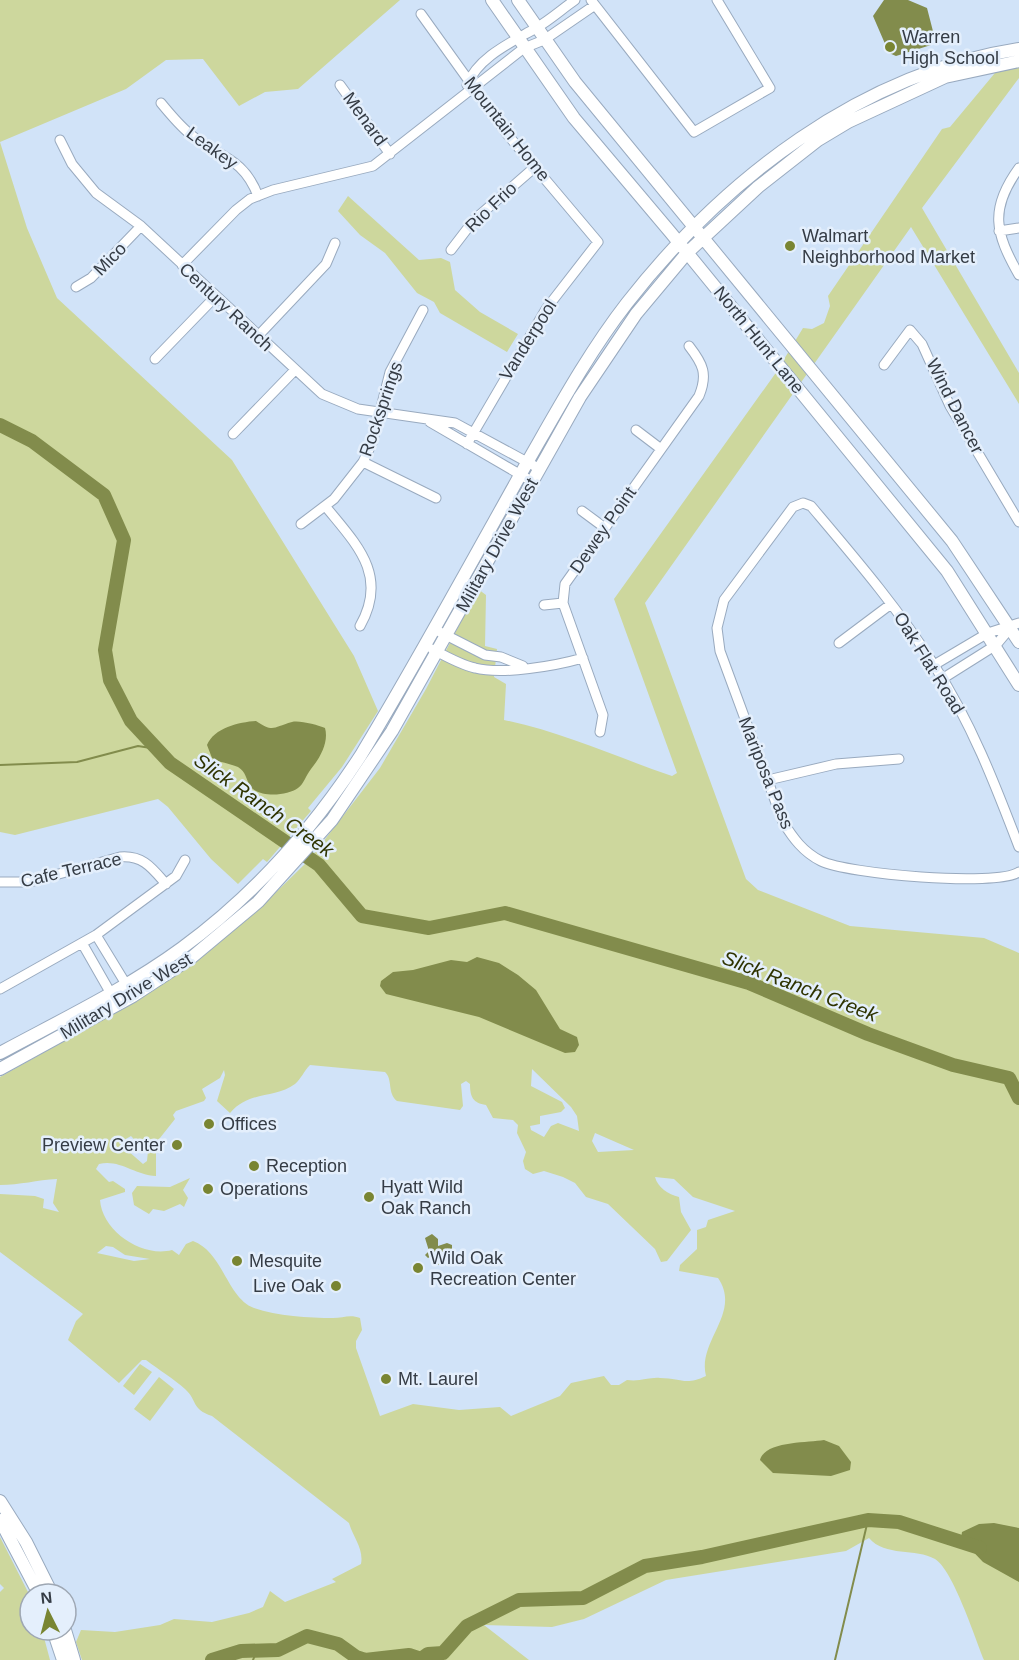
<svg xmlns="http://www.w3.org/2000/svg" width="1019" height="1660" font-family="Helvetica,sans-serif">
<rect width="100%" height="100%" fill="#d1e3f8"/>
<path fill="#cdd79d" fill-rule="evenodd" d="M0,0H400L298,89L265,92L239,106L203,59L166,60L126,89L0,142L27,228L57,298L232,460L354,656L378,711L342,767L308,808L311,811L267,862L263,859L238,884L211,859L168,807L158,799L15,835L0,832Z
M1019,44V78L922,208L1019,373V404L911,227L645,603L746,879L758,890L850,926L984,938L1019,953V1660H984C975,1638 953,1570 935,1559C916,1548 885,1557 869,1538L846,1551L666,1580L584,1619L552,1627L484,1625L529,1660H82L76,1642L81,1630L115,1632L160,1625L174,1619L212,1622L249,1613L263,1607L270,1591L285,1602L336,1582L332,1579L361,1564C364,1549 353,1537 349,1523L212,1416C191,1409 198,1401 185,1389C174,1379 159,1370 146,1360H142L119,1383L68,1340L76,1321L83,1314L0,1252V1194L35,1196L44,1199L43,1208L59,1212L53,1203L57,1179C37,1180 20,1185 0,1185V1077L132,1003L262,906L309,860L380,768L426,689L478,589L486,595L485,646L497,649L494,677L506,684L504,720C562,732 616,757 672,776L677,773L614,599L775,374L803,328L812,329L824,323L830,306L828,296L942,129L950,127ZM310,1065L385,1072C393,1079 387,1093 397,1101L460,1110L463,1106L461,1084L466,1081L470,1084C470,1097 473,1103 486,1105L493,1118L513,1120L518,1125L517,1133L526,1152L523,1161L525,1169L533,1174L544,1171L563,1177L575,1183L586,1197L608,1204L655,1249L661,1262L667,1261L691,1230L681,1212L679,1197C668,1194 658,1188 655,1177L674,1179L693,1197L735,1211L708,1220L706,1227L697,1230V1249L680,1265L679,1271L718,1278C742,1313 697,1341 706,1376C685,1386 681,1378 660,1378C649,1377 640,1382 627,1380L619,1385H611L604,1376L571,1383L560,1396L511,1416L500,1407L459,1410L413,1404L380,1416L356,1348V1341L362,1330L360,1318C350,1314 343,1318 333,1318C309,1318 277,1316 254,1308C227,1298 223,1252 193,1241L186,1244L179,1255L172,1250C142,1258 102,1231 100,1200L125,1192V1189L113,1181L109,1182L96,1169L99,1164C120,1159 134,1175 156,1176V1143L175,1119L173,1115L176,1111L204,1101L206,1098L202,1089L220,1078L224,1070L225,1075L217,1101L230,1113C250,1090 275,1099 295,1084C301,1079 304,1071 310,1065ZM532,1069L571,1107L577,1116L579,1131L558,1123L551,1126L544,1137L531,1130L530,1126L540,1124V1116L561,1112L565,1108L562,1102L531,1086ZM595,1133L634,1150L598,1152L592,1141ZM131,1136L143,1149L148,1151L147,1161L143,1164L119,1143ZM106,1246L113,1247L125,1255L150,1259L134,1261L97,1253Z
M348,196L419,260L441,258L450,262L455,290L480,312L518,334L507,352L440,313L434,302L417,293L385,253L360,235L338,211Z
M190,1178L183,1190L188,1198L184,1207L180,1204L164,1211L153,1209L149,1214L134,1205L132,1193L137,1186L170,1187Z
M140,1364L152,1372L134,1395L123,1386Z
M159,1377L174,1389L150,1421L134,1409Z
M0,1537L30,1596V1630H42L50,1660H0V1592L4,1588L0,1584Z"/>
<path fill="#828c4c" d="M884,0H908L927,8L935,39L931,45L896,56L889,53L873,16Z
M256,721C274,733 273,727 292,722C299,720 318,725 325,728C329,742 320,758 311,769C306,775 304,784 298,788C287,796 259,798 250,786C246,779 246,772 238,767C229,763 220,763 212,758L207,745C214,728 239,722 256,721Z
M477,957L499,963L518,975L536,990L560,1029L577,1037L579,1045L575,1052L565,1053L479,1017L386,994L380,986L381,981L393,972L413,970L451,960L467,962Z
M432,1234L438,1239V1246L447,1243L452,1245V1251L443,1256L444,1263L438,1265L432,1256L428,1258L425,1255L429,1251L425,1238Z
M824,1440L839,1446L851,1462L850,1470L831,1476L773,1473L760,1460C765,1441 807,1443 824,1440Z
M994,1523L1019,1528V1582L983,1562L961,1539L962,1532L979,1524Z"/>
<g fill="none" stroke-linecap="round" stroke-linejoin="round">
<path stroke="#828c4c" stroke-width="2" d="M0,765L77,762L138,746L157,749
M253,1660L257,1650
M835,1660L868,1520"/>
<path stroke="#828c4c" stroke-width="14" d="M0,425L32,441L104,495L124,540L105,650L110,680L131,721L170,763L319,865L362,916L429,928L505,913L749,983L868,1034L953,1065L1009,1078L1019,1098
M212,1660L241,1651L278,1650L307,1636L338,1644L356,1657L365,1660L409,1655L421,1659L428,1654L443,1653L467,1626L519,1600L583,1598L645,1566L702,1557L868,1520L899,1522L980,1548"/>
<defs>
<path id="street" d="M591,0L694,132L770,88L717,0
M421,14L507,134L598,242L546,309L467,444
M340,85L390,154
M467,85C478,57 512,42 536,28C550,20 562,9 575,0
M161,103C170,114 179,125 190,134C217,157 243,156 258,196
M60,140L72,164L96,193L141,226L322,394L358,409L455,423L540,469
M1019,168C989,209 995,233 1019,275
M999,231L1019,228
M451,250L474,220L535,167
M182,265L236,210L250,199L273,190L373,166L524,48L544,40L595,5
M76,287L91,278L141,226
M258,336L326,264L335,243
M155,359L215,297
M884,365L910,330L922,344L950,406L1019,522
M430,422L533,482
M636,430L661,449
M233,434L294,371
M363,462L436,498
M326,507C356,544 389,575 360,626
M582,511L605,528
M301,524L334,499L363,462L372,443L390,372L423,310
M544,605L563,603
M434,629L485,655L501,657L523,666
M839,643L891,604
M432,649C445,656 461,665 475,668C503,675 555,666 583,658
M934,665L988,633L1019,623
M942,679L996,645L1011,627
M600,732L603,715L563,603L565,584L699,396C708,374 703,364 689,346
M768,780L836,764L899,759
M1019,847C995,784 971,722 934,665C898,608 854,557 811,506L803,503L793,507L724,600L717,628L720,651L783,822C793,838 803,852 821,861C847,874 996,887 1019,872
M0,882H30L120,857C143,855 152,868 166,884
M96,935L129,989
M82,943L114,999
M0,989L96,935L176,876L185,860"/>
<path id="secondary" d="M492,0L574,118L671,233L947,571L1019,685
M518,0L575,82L952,541L1019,642
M0,1053C61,1020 126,989 182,948C253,896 313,829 361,755C419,659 473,559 528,461C559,407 589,352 627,303C724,179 861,73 1019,49
M0,1069L133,996L191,958L258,902L332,820L392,731L580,397L636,314L687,253L758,187L818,140L848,122L945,77L1019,61
M0,1501L26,1542L52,1594
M0,1520L39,1594
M53,1630L63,1660
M65,1630L74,1660"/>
</defs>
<use href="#street" stroke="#99aabf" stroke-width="11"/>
<use href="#secondary" stroke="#99aabf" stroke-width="14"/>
<use href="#street" stroke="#fff" stroke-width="9"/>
<use href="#secondary" stroke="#fff" stroke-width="12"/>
</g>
<g fill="#798532" stroke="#e4effc" stroke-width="2">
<circle cx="890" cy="47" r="6"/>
<circle cx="790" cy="246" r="6"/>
<circle cx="209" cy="1124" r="6"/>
<circle cx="177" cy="1145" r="6"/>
<circle cx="254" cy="1166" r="6"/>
<circle cx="208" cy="1189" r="6"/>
<circle cx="369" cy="1197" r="6"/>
<circle cx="237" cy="1261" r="6"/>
<circle cx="418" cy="1268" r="6"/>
<circle cx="336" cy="1286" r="6"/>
<circle cx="386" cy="1379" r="6"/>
</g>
<g text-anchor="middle" stroke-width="5" stroke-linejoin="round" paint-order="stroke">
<g font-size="18" fill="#353c45" stroke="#e4effc" text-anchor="start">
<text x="902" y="43">Warren<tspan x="902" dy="21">High School</tspan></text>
<text x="802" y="242">Walmart<tspan x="802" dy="21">Neighborhood Market</tspan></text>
<text x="221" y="1130">Offices</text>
<text x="165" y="1151" text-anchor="end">Preview Center</text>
<text x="266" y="1172">Reception</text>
<text x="381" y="1193">Hyatt Wild<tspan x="381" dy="21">Oak Ranch</tspan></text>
<text x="220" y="1195">Operations</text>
<text x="430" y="1264">Wild Oak<tspan x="430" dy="21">Recreation Center</tspan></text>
<text x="249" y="1267">Mesquite</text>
<text x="324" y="1292" text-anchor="end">Live Oak</text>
<text x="398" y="1385">Mt. Laurel</text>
</g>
<g font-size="18" fill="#353c45" stroke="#e4effc">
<text transform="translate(365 119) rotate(54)" y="6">Menard</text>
<text transform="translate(507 129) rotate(52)" y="6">Mountain Home</text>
<text transform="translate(212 148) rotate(36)" y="6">Leakey</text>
<text transform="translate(491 207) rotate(-44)" y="6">Rio Frio</text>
<text transform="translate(110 259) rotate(-46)" y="6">Mico</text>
<text transform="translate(226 307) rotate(43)" y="6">Century Ranch</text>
<text transform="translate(528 340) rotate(-58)" y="6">Vanderpool</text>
<text transform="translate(759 340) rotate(51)" y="6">North Hunt Lane</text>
<text transform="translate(955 406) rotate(63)" y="6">Wind Dancer</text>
<text transform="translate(381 409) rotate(-71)" y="6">Rocksprings</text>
<text transform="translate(603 530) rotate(-55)" y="6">Dewey Point</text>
<text transform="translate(497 545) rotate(-61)" y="6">Military Drive West</text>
<text transform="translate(929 663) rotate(58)" y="6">Oak Flat Road</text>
<text transform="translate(766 773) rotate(68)" y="6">Mariposa Pass</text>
<text transform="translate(71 870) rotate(-13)" y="6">Cafe Terrace</text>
<text transform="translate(126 996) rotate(-31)" y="6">Military Drive West</text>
</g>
<g font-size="20" font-style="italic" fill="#2e3300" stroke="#e4effc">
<text transform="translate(264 805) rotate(35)" y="7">Slick Ranch Creek</text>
<text transform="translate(800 986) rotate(21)" y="7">Slick Ranch Creek</text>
</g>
</g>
<g transform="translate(48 1612) rotate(354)"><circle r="28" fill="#e4effc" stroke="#9ea7b3" stroke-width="1.5"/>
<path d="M0-4.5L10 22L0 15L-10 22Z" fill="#798532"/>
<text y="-9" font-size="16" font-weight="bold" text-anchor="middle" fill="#353c45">N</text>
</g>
</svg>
